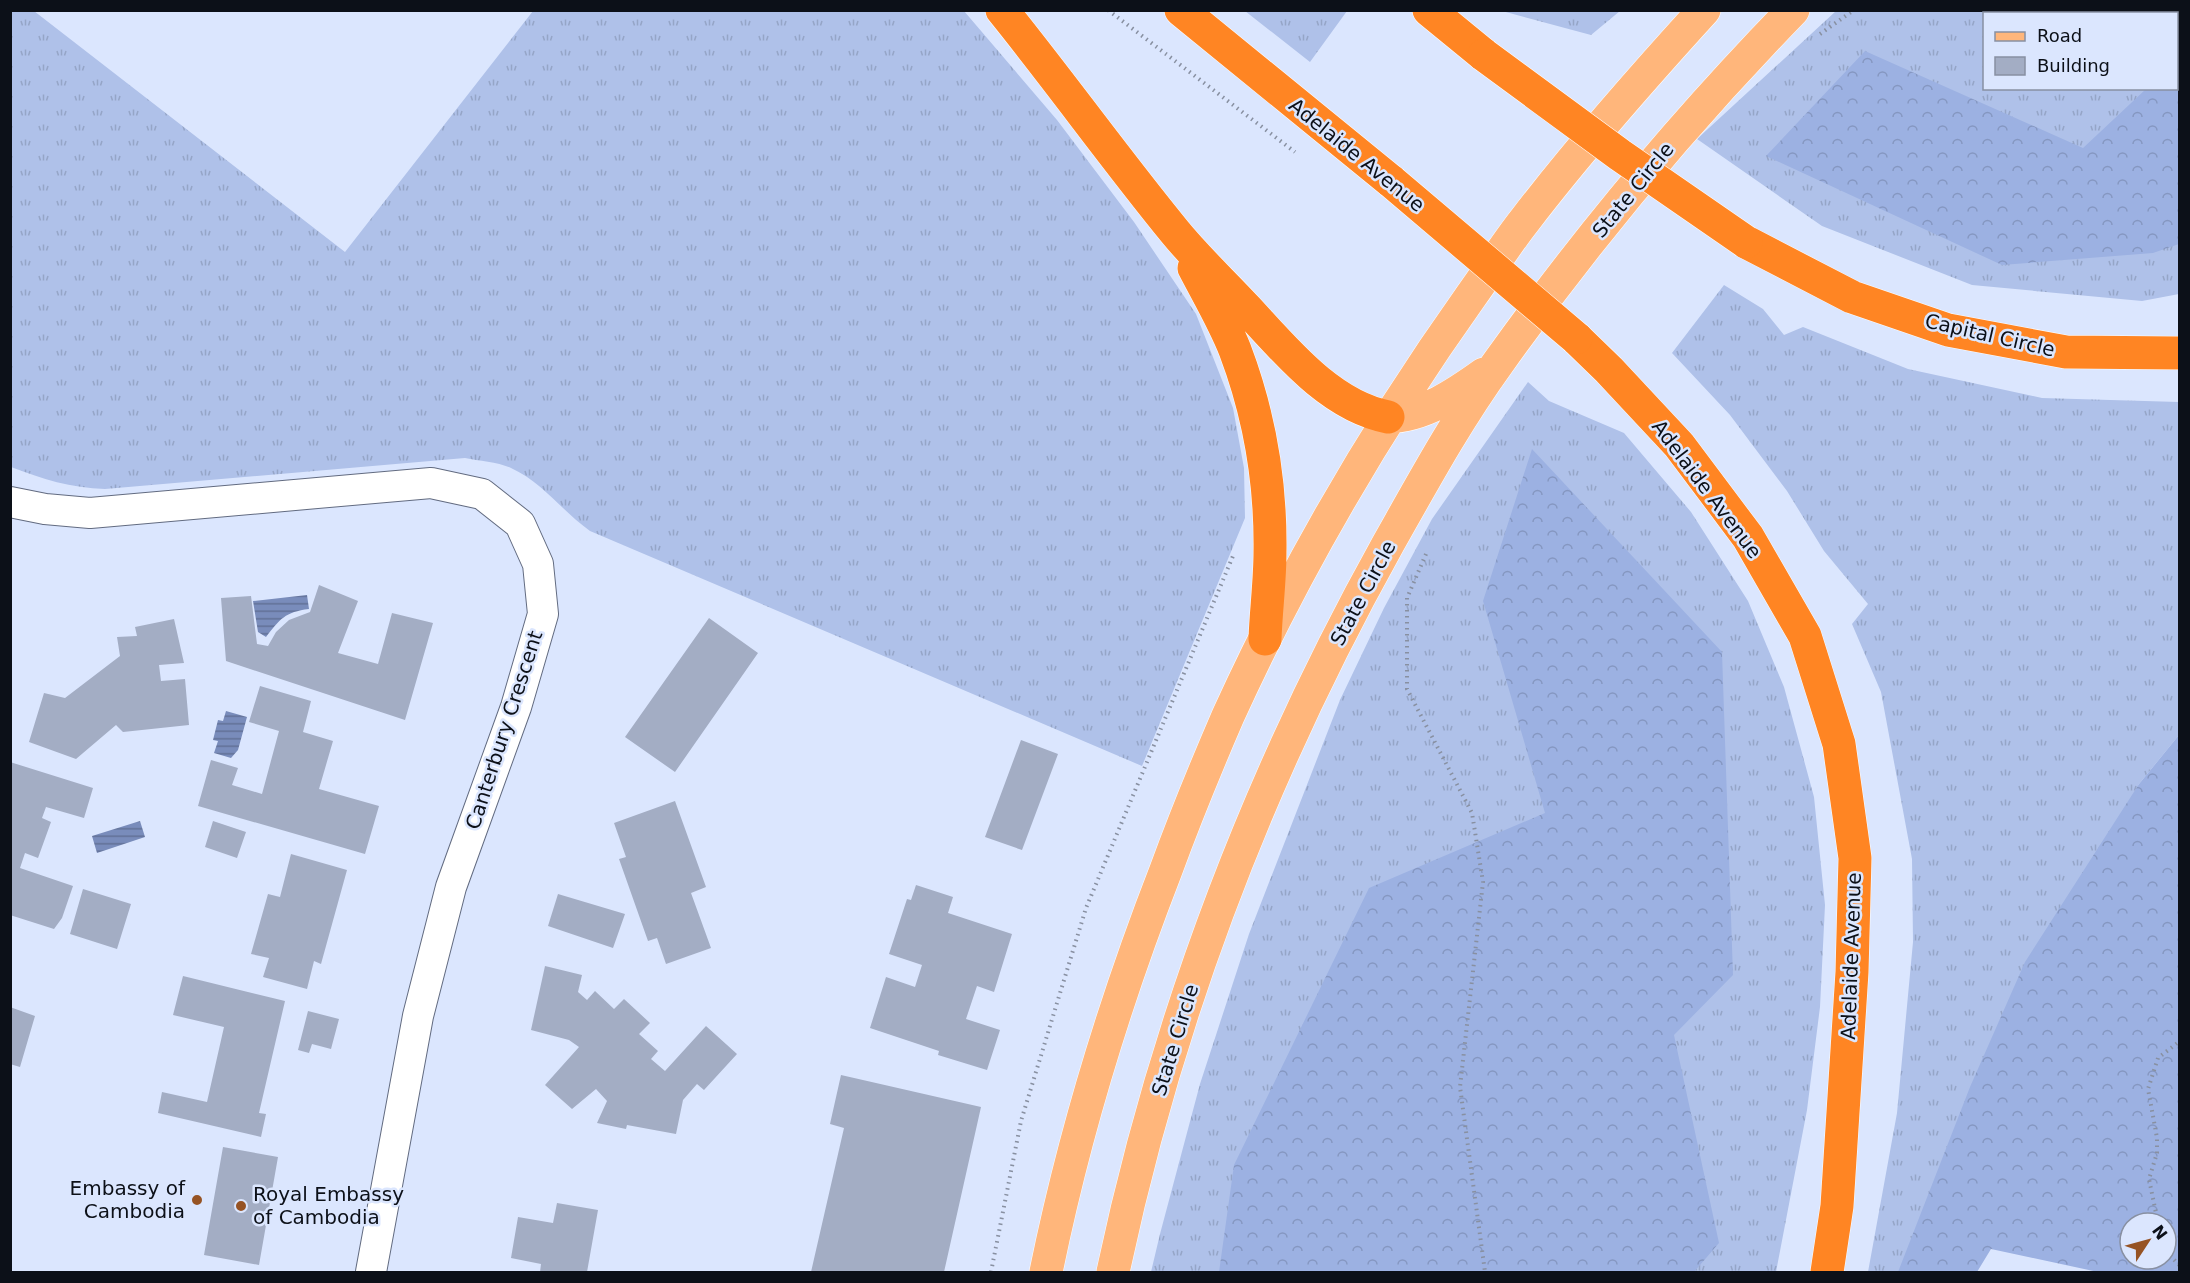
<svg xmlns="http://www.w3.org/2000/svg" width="2190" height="1283" font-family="'DejaVu Sans',sans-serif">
<defs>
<pattern id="grass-tufts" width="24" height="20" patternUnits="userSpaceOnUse" patternTransform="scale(1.5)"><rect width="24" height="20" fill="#afc1e9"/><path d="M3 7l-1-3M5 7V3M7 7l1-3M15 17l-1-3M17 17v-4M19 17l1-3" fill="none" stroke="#95a5c7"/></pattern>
<pattern id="forest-crowns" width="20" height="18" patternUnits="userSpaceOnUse" patternTransform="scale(1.5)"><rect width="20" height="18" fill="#9cb1e2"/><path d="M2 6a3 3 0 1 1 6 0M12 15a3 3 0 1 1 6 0" fill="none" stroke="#8597c1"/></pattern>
<pattern id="water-rules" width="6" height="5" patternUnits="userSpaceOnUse" patternTransform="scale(1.5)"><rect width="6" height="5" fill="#798cbb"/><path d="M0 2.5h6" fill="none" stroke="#627197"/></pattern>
</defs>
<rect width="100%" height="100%" fill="#dbe6fe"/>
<path fill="url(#grass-tufts)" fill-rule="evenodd" d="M10,11H34L345,252L533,11H964L1057,120L1134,222L1196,314L1233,408L1244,468L1245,518L1142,766L590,531C562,511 542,482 511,468C498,462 479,461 465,458L105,489C71,488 42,479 11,467Z
M1245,11H1347L1310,62Z
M1502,11L1620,10V11L1591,35Z
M1836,11H2179V294L2142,301L1972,285L1822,226L1697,139ZM1984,14H2176V88H1984Z
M1724,285L1763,309L1784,335L1803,327L1908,369L2042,398L2179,402V735L2139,784L1899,1272H1868L1897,1113L1913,942L1912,859L1881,692L1852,624L1868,604L1824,551L1787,491L1730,415L1672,353Z
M1528,382L1549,401L1624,433L1691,512L1748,601L1784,687L1814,797L1825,905L1820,1007L1807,1110L1776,1272H1151L1160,1234L1200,1084L1249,934L1340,700L1384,608L1432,519Z"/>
<path fill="url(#forest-crowns)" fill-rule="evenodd" d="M1865,51L2083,148L2146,89L2176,88L2177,60L2179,57V244L2153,253L2002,265L1766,156Z
M1532,449L1722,652L1733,975L1674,1035L1719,1243L1694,1272H1219L1234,1165L1369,888L1545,813L1483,601Z
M2179,735V1272H2098L1991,1249L1977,1272H1898L1970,1087L2025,962L2139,784ZM2130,1223H2166V1259H2130Z"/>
<path fill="url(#water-rules)" d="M307,595L309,609C285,612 280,619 266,637L258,632L253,601Z
M226,711L247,717L238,750L231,758L214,753L218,741L213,740L218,720L223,721Z
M140,821L145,837L97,853L92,836Z"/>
<path fill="#a3adc4" d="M319,585L358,601L338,653L378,664L392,613L433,623L405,720L226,661L221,598L251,596L257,644L268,646L276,632L289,620L310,612Z
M709,618L758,653L675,772L625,737Z
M174,619L184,663L159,665L161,681L185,679L189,725L123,732L116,725L76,759L29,742L44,693L65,698L120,656L117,637L137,636L135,627Z
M260,686L311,701L303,732L333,741L319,789L379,806L365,854L198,806L211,760L238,768L232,785L262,794L279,731L249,722Z
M1021,740L1058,754L1022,850L985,837Z
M10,762L93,788L84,818L46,807L42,818L51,822L38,858L25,853L20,868L73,886L62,918L54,929L10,915Z
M675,801L706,887L691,893L711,948L666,964L657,938L648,941L619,859L626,857L614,823Z
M213,821L246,832L237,858L205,847Z
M291,854L347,870L321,964L314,961L307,989L263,977L269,958L251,954L268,894L280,897Z
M916,885L953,897L948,913L1012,934L994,992L977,986L966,1019L1000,1030L987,1070L938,1055L939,1051L870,1028L886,977L915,987L922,965L889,954L907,899L911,900Z
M83,889L131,904L117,949L70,934Z
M558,894L625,914L613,948L548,926Z
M545,966L582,975L578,992L587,1000L595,991L614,1009L624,999L650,1023L639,1034L658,1051L651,1059L665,1071L706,1026L737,1054L704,1090L697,1084L683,1100L676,1134L627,1125L626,1129L597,1123L607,1101L596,1089L572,1109L545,1085L579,1047L569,1040L531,1030Z
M183,976L285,1001L259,1113L266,1114L261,1137L158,1113L162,1092L207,1102L224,1027L173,1015Z
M10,1007L35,1016L20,1067L10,1064Z
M308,1011L339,1019L331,1049L312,1044L309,1053L298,1050Z
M841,1075L981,1107L944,1272H811L844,1128L830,1124Z
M223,1147L278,1157L259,1265L204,1255Z
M557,1203L598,1210L587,1272H540L541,1264L511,1258L518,1217L553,1223Z"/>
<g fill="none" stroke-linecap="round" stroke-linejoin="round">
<defs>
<path id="minor" d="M10,502L45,509L90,513L431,483L482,494L520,524L538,564L543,614L516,707L451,887L418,1016L371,1272"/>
<path id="primary" d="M1388,417C1424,416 1456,394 1484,374
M1046,1272C1074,1135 1115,1001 1166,870C1185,818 1206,767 1228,716C1295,569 1377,428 1471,296C1489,271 1506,244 1525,220C1581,147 1642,78 1704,10
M1113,1272C1167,1017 1261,772 1388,544C1423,482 1456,421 1498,363C1587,238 1686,120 1793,10"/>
<path id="motorway" d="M1002,10C1061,83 1116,160 1175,232C1197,259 1223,283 1247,309C1285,350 1330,406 1388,417
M1181,10L1392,182
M1429,10L1484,55
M1746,242L1852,297L1948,330L2066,352L2180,353
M1194,268C1208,295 1224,322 1235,350C1260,416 1271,482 1270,552C1270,581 1266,610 1265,639
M1576,338L1609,370L1679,445L1748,537L1805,636L1839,744L1855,858L1852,972L1837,1206L1827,1272"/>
</defs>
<use href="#minor" stroke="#626b80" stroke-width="32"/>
<use href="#primary" stroke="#fff" stroke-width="34"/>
<use href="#motorway" stroke="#fff" stroke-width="34"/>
<path stroke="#8890a1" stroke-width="4" stroke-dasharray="1.5 4.5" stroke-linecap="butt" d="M1108,10L1295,152
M1820,34L1854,10
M1426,554L1407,598V689L1472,813L1483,882L1460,1087L1485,1272
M2158,1223L2149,1179L2157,1153V1138L2148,1089L2158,1058L2180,1041
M2166,1251L2180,1266
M991,1272L1021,1121L1086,908L1233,556"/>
<use href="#minor" stroke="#fff" stroke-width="30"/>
<use href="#primary" stroke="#ffb67b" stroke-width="33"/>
<use href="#motorway" stroke="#ff8523" stroke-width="33"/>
<defs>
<path id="motorway-bridge" d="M1484,55L1620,155L1746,242
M1392,182L1576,338"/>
</defs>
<use href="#motorway-bridge" stroke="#fff" stroke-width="34" stroke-linecap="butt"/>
<use href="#motorway-bridge" stroke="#ff8523" stroke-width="33"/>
</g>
<g fill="#965324" stroke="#dbe6fe" stroke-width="2">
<circle cx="197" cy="1200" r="6"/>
<circle cx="241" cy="1206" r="6"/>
</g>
<g text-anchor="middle" stroke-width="5" stroke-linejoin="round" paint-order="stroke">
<g font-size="20" fill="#0c1018" stroke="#dbe6fe">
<text transform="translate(1357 155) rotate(39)" y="7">Adelaide Avenue</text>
<text transform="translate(1633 190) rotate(-51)" y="7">State Circle</text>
<text transform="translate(1990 335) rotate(13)" y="7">Capital Circle</text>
<text transform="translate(1707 489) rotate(53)" y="7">Adelaide Avenue</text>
<text transform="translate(1363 593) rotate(-62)" y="7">State Circle</text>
<text transform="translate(504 730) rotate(-72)" y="7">Canterbury Crescent</text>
<text transform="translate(1851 956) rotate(-88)" y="7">Adelaide Avenue</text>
<text transform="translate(1175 1040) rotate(-73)" y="7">State Circle</text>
</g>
<g font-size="20" fill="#0c1018" stroke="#dbe6fe" text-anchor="end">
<text x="185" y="1195">Embassy of<tspan x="185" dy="23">Cambodia</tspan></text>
<text x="253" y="1201" text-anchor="start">Royal Embassy<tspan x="253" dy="23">of Cambodia</tspan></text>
</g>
</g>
<rect width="2190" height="1283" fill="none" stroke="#0c1018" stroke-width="24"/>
<rect x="1983" y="12" width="195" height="78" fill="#dbe6fe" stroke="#8890a2" stroke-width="1.5"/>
<rect x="1995" y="32" width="30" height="9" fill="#ffb67b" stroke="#8890a2" stroke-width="1.5"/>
<text x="2037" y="42" font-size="18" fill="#0c1018">Road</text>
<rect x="1995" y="57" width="30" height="18" fill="#a3adc4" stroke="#8890a2" stroke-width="1.5"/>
<text x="2037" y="72" font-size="18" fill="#0c1018">Building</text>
<g transform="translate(2148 1241) rotate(54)"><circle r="28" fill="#dbe6fe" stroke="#8890a2" stroke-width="1.5"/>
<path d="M0-4.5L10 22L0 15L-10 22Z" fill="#965324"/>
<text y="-9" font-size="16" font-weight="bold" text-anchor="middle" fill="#0c1018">N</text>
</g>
</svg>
